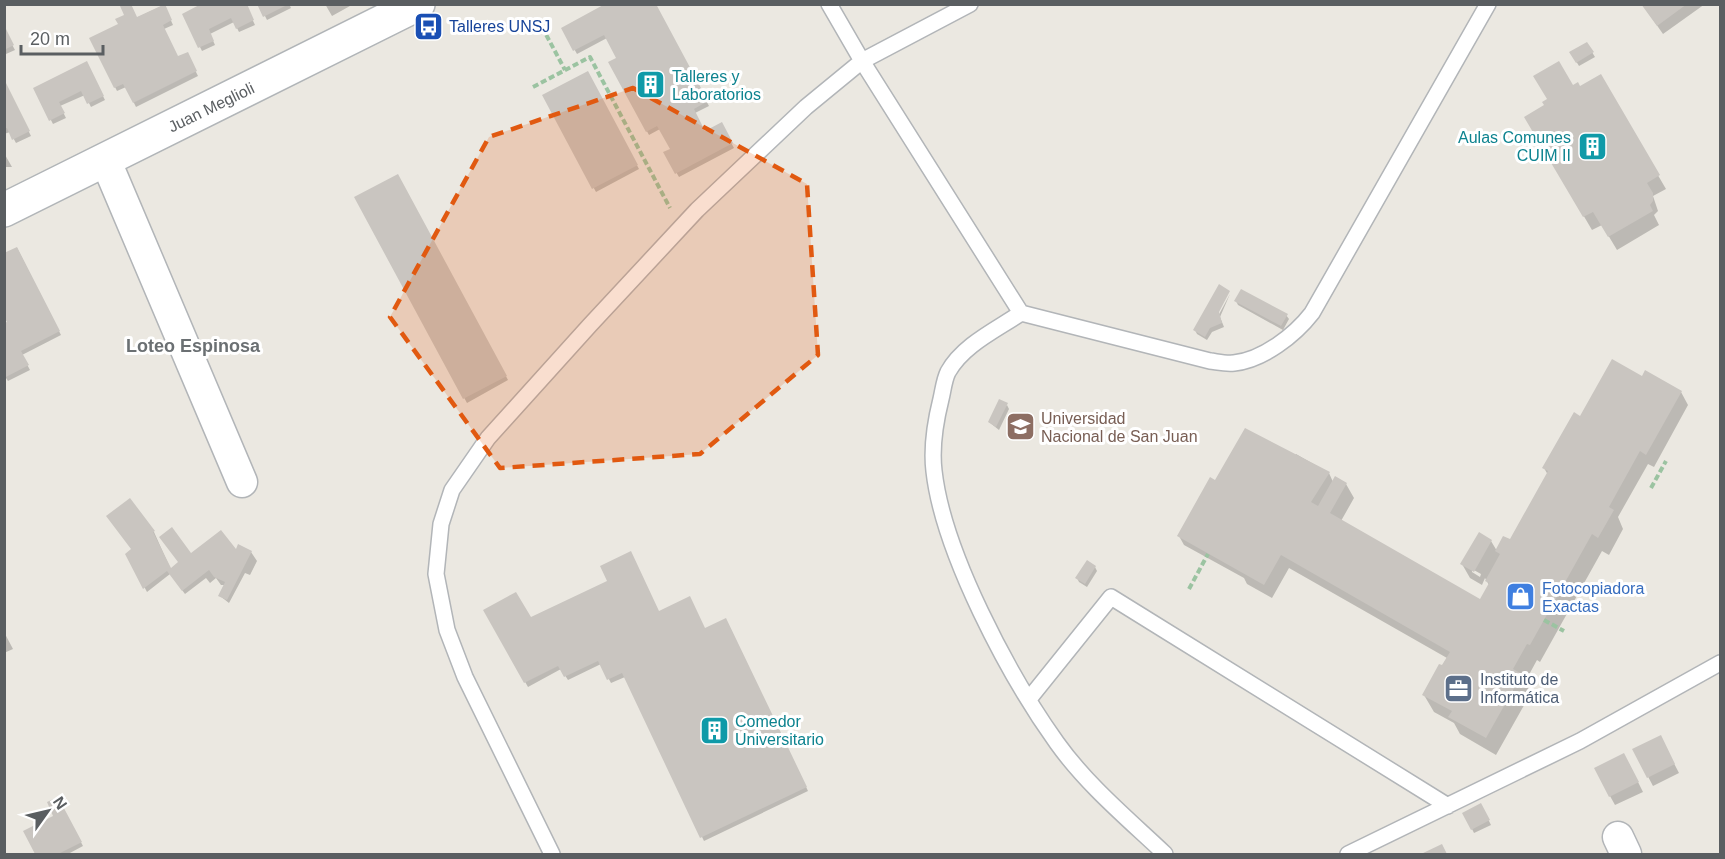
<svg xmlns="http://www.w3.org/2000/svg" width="1725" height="859" font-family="Helvetica,sans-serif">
<rect width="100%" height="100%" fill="#ebe8e1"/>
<path fill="#0003" fill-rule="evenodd" d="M245,4L255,25L239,32L234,22L210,34L215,45L202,51L184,15Z
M259,4H289L291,8L267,20Z
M325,4H349L350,6L332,16Z
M655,4L709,106L695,113L705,133L721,124L734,148L679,177L665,153L672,150L660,129L649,135L610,62L618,59L607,38L577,54L563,29Z
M1642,4H1705L1663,34Z
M164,5L173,25L164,29L178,58L187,54L198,76L136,107L126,87L117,91L91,39Z
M4,30L15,50L6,54L4,52Z
M1587,44L1595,57L1579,66L1571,53Z
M86,63L105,100L91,107L85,95L60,106L66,118L53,124L35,89Z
M587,73L639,169L596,192L544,96Z
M1600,76L1666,189L1653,196L1658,211L1654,215L1659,225L1617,250L1602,225L1592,230L1526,118L1573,87L1579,88Z
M4,82L31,136L16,143L10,132L4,134Z
M4,153L12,167H4Z
M398,176L508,380L467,403L356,198Z
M17,248L61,335L22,355L30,370L8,381L4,375Z
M1230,294L1220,317L1224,327L1212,332L1207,340L1197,334L1195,330L1214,318L1216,320Z
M1236,301L1286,315L1289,319L1283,330L1238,305Z
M1642,378L1681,392L1688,405L1654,467L1648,464L1618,517L1623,529L1609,555L1602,551L1540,662L1537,660L1525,682L1531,693L1496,755L1460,734L1454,723L1434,712L1424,695L1447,658L1289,568L1272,598L1247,584L1244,578L1184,545L1179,536L1215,482L1294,457L1296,454L1329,473L1333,482L1346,484L1354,498L1341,521L1480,601L1489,585L1485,578L1482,585L1470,578L1462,564L1491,541L1497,551L1510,541L1548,475L1544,468L1580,418ZM1472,569L1481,574L1480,577L1472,572Z
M1007,405L1009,409L999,430L989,422Z
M129,500L154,532L171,570L189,556L251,552L257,561L250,575L245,573L229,603L220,596L226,585H221L216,578L210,583L206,578L185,594L170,574L147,592L127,554L132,550Z
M1095,567L1097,571L1087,587L1079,582L1077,578Z
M485,611L530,619L659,612L705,629L728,624L808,791L704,841L625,677L611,683L601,664L568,680L561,669L528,687Z
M4,632L13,649L4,653Z
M1665,746L1679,773L1653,786L1634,750Z
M1629,764L1643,792L1615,805L1610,796Z
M58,799L83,846L68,854H36L25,832L56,817Z
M1481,805L1491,825L1474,833L1464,813Z"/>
<path fill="#c9c5c0" d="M123,4H131L137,17L165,4L172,20L163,25L178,56L188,52L197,71L133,103L123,84L114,88L89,38L118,24L115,19L124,15L120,6Z
M201,4H247L254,20L236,29L231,18L209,29L214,41L198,48L182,14Z
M257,4H289L263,17Z
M605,4H656L708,101L694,109L705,131L722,122L733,143L675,174L663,152L670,149L657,126L646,132L608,62L616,58L604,35L573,51L561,28Z
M1641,4H1687L1657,26Z
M4,25L14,45L4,50Z
M1587,42L1594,52L1576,63L1569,52Z
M87,61L104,96L87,104L81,91L59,102L65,113L49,121L33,88Z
M1559,61L1573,85L1578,82L1580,86L1601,74L1660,175L1647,183L1653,193V201L1650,205L1653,211L1608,237L1593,212L1583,217L1524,117L1544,105L1542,102L1547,99L1533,76Z
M588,71L638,165L592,189L542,95Z
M4,79L30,131L12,140L7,128L4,129Z
M398,174L507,376L463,399L354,197Z
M17,247L60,331L21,351L29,365L4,378V323L7,322L4,317V253Z
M1219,284L1230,291L1219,312L1222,323L1210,328L1205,337L1193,330Z
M1241,289L1288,314L1281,326L1234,301Z
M1612,359L1642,376L1645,370L1682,391L1646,455L1640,451L1609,507L1614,510L1598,538L1592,534L1530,645L1527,644L1513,669L1522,674L1486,738L1448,717L1452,711L1422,695L1439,664L1442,665L1450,652L1281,555L1264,585L1177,536L1210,477L1215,480L1245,428L1330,472L1311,502L1318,506L1335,476L1347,483L1330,513L1480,599L1489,583L1485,581L1500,554L1495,551L1503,536L1510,539L1548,471L1542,468L1574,412L1580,416Z
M999,399L1008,403L996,427L988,422Z
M130,498L155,531L153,532L171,568L178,562L159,537L172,527L191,553L221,530L236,549L238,544L252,551L227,600L218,596L225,582L214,577L209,570L182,591L167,571L143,589L125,554L131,549L106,516Z
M1479,532L1492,540L1474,572L1460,564Z
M631,551L659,611L690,596L705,628L726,618L807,787L700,838L622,673L607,680L598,661L564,677L558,666L524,683L483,610L516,592L531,617L607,581L600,566Z
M1087,560L1096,566L1085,584L1075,578Z
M1661,735L1675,764L1647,778L1632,749Z
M1624,753L1639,782L1609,797L1594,768Z
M58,797L82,842L58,854H35L23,831L53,816L47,802Z
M1481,803L1490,820L1471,830L1462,813Z
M1442,844L1447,854H1421Z"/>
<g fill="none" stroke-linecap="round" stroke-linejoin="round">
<defs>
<path id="service" d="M829,4L862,61L1021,313L1210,361C1218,362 1226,364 1234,363C1263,360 1295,335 1312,313L1488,4
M1021,313C996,330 963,345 948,372C944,380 943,391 941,399C935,423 931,446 934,471C943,552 1009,676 1057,743C1087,785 1128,819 1165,854
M1029,699L1111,597L1448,806
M552,854L465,677L447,630L436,574L441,524L452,490L488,438L590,325L697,210L806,107L862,61L970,4
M1348,854L1580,741L1720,663"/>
<path id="minor" d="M105,159L242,482
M1618,837L1626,854"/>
<path id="secondary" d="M4,210L418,4"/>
</defs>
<use href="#service" stroke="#b2b5b8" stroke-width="18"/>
<use href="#minor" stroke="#b2b5b8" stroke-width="33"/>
<use href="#secondary" stroke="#b1b5b8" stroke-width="36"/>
<path stroke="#9bc3a1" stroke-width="4" stroke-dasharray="6 3" stroke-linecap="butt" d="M542,27L565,70
M533,87L590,57L670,208
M1651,488L1666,461
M1189,589L1208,554
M1544,620L1564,631"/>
<use href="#service" stroke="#fff" stroke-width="15"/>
<use href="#minor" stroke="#fff" stroke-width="30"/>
<use href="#secondary" stroke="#fff" stroke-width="33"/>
</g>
<path fill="#e15910" fill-opacity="0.2" stroke="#e15910" stroke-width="4.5" stroke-dasharray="12 8" stroke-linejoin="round" d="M633,88L807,184L818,355L700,454L500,468L390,317L489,137Z"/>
<defs>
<symbol id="bus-square" viewBox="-11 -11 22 22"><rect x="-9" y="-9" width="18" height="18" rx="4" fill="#1a4fb4" stroke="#fff"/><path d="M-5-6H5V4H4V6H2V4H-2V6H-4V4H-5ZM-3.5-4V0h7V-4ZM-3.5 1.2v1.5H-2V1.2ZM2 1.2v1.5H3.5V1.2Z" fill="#fff"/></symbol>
<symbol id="building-square" viewBox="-11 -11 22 22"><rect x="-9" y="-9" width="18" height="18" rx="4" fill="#0f9aa8" stroke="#fff"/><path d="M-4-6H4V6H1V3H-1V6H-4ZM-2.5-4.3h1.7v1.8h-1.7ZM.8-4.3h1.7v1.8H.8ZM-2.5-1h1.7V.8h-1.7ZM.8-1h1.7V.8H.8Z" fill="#fff"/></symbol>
<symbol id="university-square" viewBox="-11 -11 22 22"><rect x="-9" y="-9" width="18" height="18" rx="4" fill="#8d6e63" stroke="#fff"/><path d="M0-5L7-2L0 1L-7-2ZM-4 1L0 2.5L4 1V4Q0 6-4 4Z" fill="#fff"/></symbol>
<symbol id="shop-square" viewBox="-11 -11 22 22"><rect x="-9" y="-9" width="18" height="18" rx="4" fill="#3f7fe0" stroke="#fff"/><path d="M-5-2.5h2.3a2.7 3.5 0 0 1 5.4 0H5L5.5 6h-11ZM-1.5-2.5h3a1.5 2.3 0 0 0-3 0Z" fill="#fff"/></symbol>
<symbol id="office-square" viewBox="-11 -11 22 22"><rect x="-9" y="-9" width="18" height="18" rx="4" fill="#5c6f8a" stroke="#fff"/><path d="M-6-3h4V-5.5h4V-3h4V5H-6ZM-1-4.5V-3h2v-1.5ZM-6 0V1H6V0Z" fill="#fff"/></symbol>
</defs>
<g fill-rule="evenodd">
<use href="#bus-square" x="412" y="10" width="33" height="33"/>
<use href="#building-square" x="634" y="68" width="33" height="33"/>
<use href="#building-square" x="1576" y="130" width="33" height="33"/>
<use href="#university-square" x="1004" y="410" width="33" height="33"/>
<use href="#shop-square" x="1504" y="580" width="33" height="33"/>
<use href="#office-square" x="1442" y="672" width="33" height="33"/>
<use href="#building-square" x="698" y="714" width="33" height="33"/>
</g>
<g text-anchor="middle" stroke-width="6" stroke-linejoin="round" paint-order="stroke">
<g font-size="16" fill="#164399" stroke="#fff" text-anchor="start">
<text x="449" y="32">Talleres UNSJ</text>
</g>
<g font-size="16" fill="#0d838f" stroke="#fff" text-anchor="start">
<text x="672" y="82">Talleres y<tspan x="672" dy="18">Laboratorios</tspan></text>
<text x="1571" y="143" text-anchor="end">Aulas Comunes<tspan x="1571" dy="18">CUIM II</tspan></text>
<text x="735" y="727">Comedor<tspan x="735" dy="18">Universitario</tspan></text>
</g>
<g font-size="16" fill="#5a5e61" stroke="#fff">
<text transform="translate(211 107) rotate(-26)" y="6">Juan Meglioli</text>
</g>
<g font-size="16" fill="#785e54" stroke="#fff" text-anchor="start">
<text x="1041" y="424">Universidad<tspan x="1041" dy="18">Nacional de San Juan</tspan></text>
</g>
<g font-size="16" fill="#366cbe" stroke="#fff" text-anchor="start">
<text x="1542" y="594">Fotocopiadora<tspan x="1542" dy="18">Exactas</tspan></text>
</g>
<g font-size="16" fill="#4e5e75" stroke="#fff" text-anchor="start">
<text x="1480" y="685">Instituto de<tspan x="1480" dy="18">Informática</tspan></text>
</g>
<g font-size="18" font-weight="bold" fill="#6b7073" stroke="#fff">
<text x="193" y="352">Loteo Espinosa</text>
</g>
</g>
<rect width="1725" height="859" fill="none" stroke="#5a5e61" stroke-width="12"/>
<g transform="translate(48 811) rotate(56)" stroke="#ffffff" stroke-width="4.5" paint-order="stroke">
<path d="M0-4.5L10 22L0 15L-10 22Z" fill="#5a5e61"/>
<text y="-9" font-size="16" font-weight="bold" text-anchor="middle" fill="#5a5e61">N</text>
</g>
<path d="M21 45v9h82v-9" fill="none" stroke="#5a5e61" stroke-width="3"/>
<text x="30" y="45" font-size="18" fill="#5a5e61" stroke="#ffffff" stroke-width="4.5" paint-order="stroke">20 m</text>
</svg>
